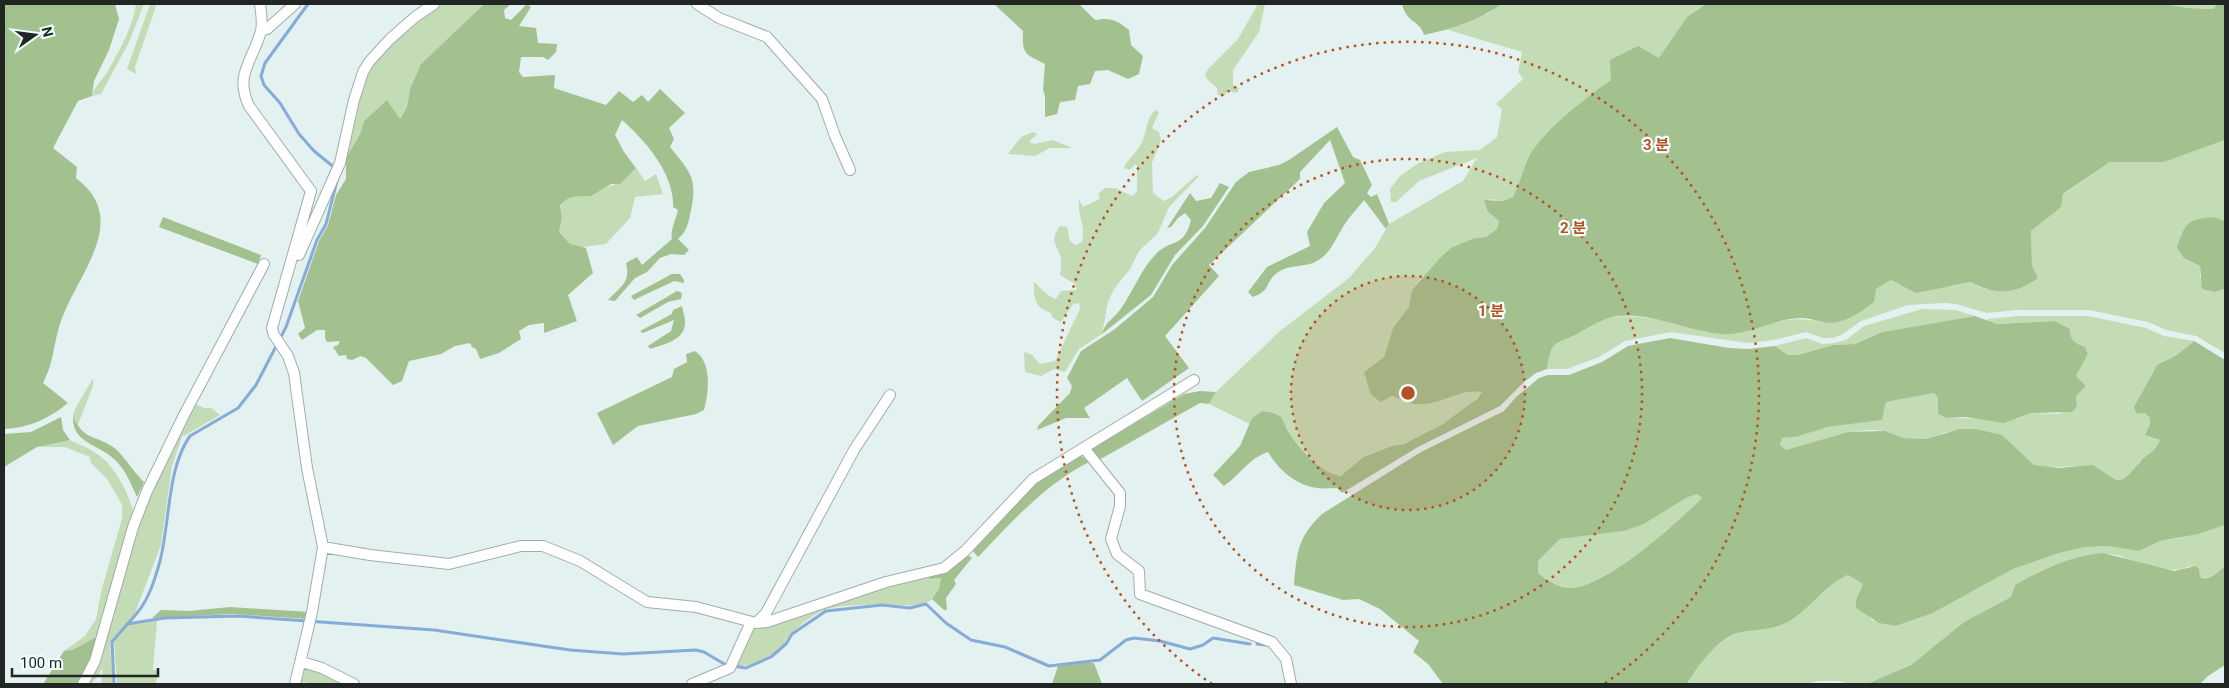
<svg xmlns="http://www.w3.org/2000/svg" width="2229" height="688" font-family="Roboto,'Noto Sans KR',sans-serif">
<rect width="100%" height="100%" fill="#e4f1f1"/>
<path fill="#c4dcb5" d="M136,4H144L129,42L101,94L92,96C94,86 104,79 109,69C120,49 133,27 136,4Z
M150,4H156L155,9L135,67L136,74L127,69Z
M436,4H484L421,64L410,89L407,107L399,120L387,100L364,121L360,134L346,158L356,100L374,60Z
M1258,4H1265L1259,32L1233,70V85L1239,88L1237,93L1228,91L1224,96L1218,95L1217,88L1208,80L1205,75L1208,69L1238,39Z
M1502,4H1706L1687,17L1659,59L1611,80L1559,123L1529,157L1522,181L1513,197L1502,201L1489,199L1488,212L1499,221L1497,229L1486,237L1475,238L1421,278L1412,290L1409,307L1393,328L1384,357L1364,372L1370,393L1392,396L1414,404L1474,391L1482,392C1469,410 1427,435 1405,443C1392,448 1378,450 1365,456C1356,461 1349,471 1341,476C1320,473 1299,449 1288,431C1285,427 1284,420 1281,417C1276,412 1268,412 1262,411L1252,418L1250,424L1209,404L1216,392L1280,331L1349,278L1375,248L1389,224L1463,181L1477,158L1419,181L1396,202H1391L1390,189L1400,176L1417,164L1445,152L1480,150L1497,137L1502,109L1496,104L1523,79L1518,72L1522,52L1445,29L1487,14Z
M2165,4H2217L2213,9L2187,8Z
M1156,110L1159,112L1152,128L1159,132L1161,140L1152,163L1153,193L1164,201L1172,197L1197,175L1199,176L1169,207L1158,233L1139,251L1130,269L1114,289L1108,302L1102,334L1079,349L1065,372L1054,369L1041,376L1025,372L1024,352L1032,355L1040,364L1055,361L1080,309L1079,303L1073,304L1061,322L1053,318L1050,312C1035,309 1033,296 1034,282L1049,296L1056,299L1061,291L1077,290L1075,284L1060,275C1061,269 1062,261 1060,255C1055,242 1050,240 1060,226L1067,227L1070,241L1076,245L1082,242C1086,224 1077,216 1079,200L1083,207L1100,199L1098,194L1105,188H1115L1132,196L1137,191V166L1135,164L1130,170L1124,168C1128,158 1137,153 1142,142C1148,130 1145,119 1156,110Z
M1033,132L1037,134L1029,142L1035,144L1053,140L1072,148H1050L1035,156L1008,154L1021,137Z
M2225,140V221L2214,217L2184,258L2200,266V277L2215,292L2225,289V353L2196,336L2166,330L2148,322L2089,310H2018L1987,313L1956,304L1945,303L1908,305L1861,321L1843,334L1833,338H1823L1806,332L1774,340L1748,343L1671,332L1625,341L1599,357L1567,369H1547C1552,338 1554,346 1579,333C1588,328 1599,321 1609,318C1628,313 1663,320 1681,325C1696,328 1710,335 1726,334C1764,332 1779,312 1822,322L1891,280C1913,294 1947,288 1971,282L1984,289L2038,278L2032,265L2031,231L2060,207L2063,195L2110,162H2164Z
M636,168L645,181L656,174L663,194L635,197L630,218L606,244L577,248L570,244L559,232L562,218L560,207L566,199L576,194C593,200 604,184 620,184Z
M1922,309L1955,310L1975,316L1882,332L1855,344L1833,345L1798,355H1788L1775,346L1806,338L1822,344L1834,343L1846,340L1864,326Z
M2018,316H2088L2146,328L2164,336L2194,341L2177,355L2157,365L2140,396L2144,413L2150,418L2155,439L2160,440L2158,447L2139,462L2131,475L2123,480H2113L2098,468L2072,466L2046,468L2033,465L2002,435L1947,432L1926,439L1904,438L1885,431L1870,430L1848,432L1786,451L1780,445L1782,438L1796,437L1828,427L1882,420L1886,402L1934,393L1938,398V414L1946,418L2017,419L2032,413L2059,414L2077,406L2076,396L2086,386L2076,376L2088,354L2085,347C2075,343 2070,341 2070,329L2055,321L1997,324L1990,323L1987,319Z
M93,378V386L77,427L73,416L75,409Z
M196,404L204,408H211L220,415L182,437L172,466L161,545L135,613L110,643L113,684H101L103,668L92,684H88L102,659L105,635L144,511L158,476Z
M70,440C77,444 85,446 91,450C114,463 124,485 133,509L96,637L72,650L64,651L85,636L96,619L102,588L122,519V505L116,494L107,479L91,463L90,457L65,447H37Z
M1697,494L1702,498C1678,523 1606,586 1572,588C1560,589 1547,579 1538,573V561L1560,539L1624,531L1644,524L1686,498Z
M2225,525V566L2211,578L2200,577L2199,574L2190,566C2173,574 2152,567 2134,562C2128,560 2123,556 2116,555C2081,550 2045,569 2015,585L2011,597L1964,622L1911,665L1874,682L1867,684H1849L1839,681H1818L1806,684H1687C1696,668 1718,638 1737,633C1755,629 1771,631 1788,622C1811,609 1824,585 1848,575L1863,584L1856,600L1872,620L1896,626L1933,613L2013,569L2059,553L2085,547L2107,546L2139,551L2160,541L2179,538Z
M925,575L930,579L941,578C939,614 905,604 881,604C865,605 847,605 831,608C818,611 799,625 790,635C787,637 786,641 784,644C772,657 750,670 733,665L756,626Z
M157,621L153,669L158,671L156,684H117L114,642L128,625Z
M304,665L348,684H311L304,682L299,684Z"/>
<path fill="#a2c18f" fill-rule="evenodd" d="M4,4H115L119,19L109,50L94,81L92,96L78,101L53,148L77,167L76,178C133,221 75,276 60,324C53,346 54,362 43,383L68,403C48,419 29,428 4,429Z
M484,4H511L504,10L505,18L511,20L527,4L531,7L519,26L536,28L538,43L557,44L556,52L548,60L543,57H521L519,72L523,77L555,75L554,88L606,105L619,91L633,102L642,95L648,102L660,89L685,113L669,128L674,139L670,147C692,174 698,179 690,215C688,225 686,232 678,239L689,250L684,255L671,254L660,258L647,272L635,278L615,301L608,300C621,286 631,283 626,263L637,257L642,265L672,239C670,231 676,219 678,210L673,207C675,175 645,140 622,120L615,135L624,152L636,168L620,184H611L591,196C577,197 570,193 560,206L562,218L559,232L570,244L586,248L593,273L568,295L577,321L544,333V323L529,325L519,331L521,339L499,353L480,359L476,349L472,347L470,343L455,346L441,354L409,361L402,381L393,385L366,358L361,356L352,360L347,359L346,355L339,356L333,347L338,345L340,341L327,342L325,338V330H317L302,340L298,334L305,328L298,301L319,241L328,225L336,195L346,179V158L360,134L364,121L387,100L400,119L407,107L410,89L421,64Z
M994,4H1079L1095,20C1110,17 1117,20 1129,30L1131,45L1143,56L1139,74L1128,79L1108,70L1095,71L1090,84L1078,86L1075,100L1060,102L1057,114L1045,117V96L1043,90L1045,64C1025,54 1022,55 1023,31Z
M1402,4H1502C1479,20 1452,29 1424,35C1420,20 1407,24 1402,4Z
M1706,4H2165L2187,8L2213,9L2217,4H2225V140L2164,162H2110L2063,194L2061,207L2031,231L2032,265L2038,278C2015,294 1996,296 1971,282L1916,293L1891,280L1876,289L1874,302C1862,311 1851,319 1837,322C1824,325 1812,317 1800,318C1773,319 1748,336 1722,334C1688,332 1643,308 1609,318C1599,321 1588,328 1579,333C1554,346 1552,338 1547,369L1536,373L1524,382L1500,406L1418,447L1342,493L1337,488C1330,488 1324,489 1317,488C1295,485 1278,469 1268,452C1249,458 1240,475 1224,486L1213,475L1240,446L1252,418L1262,411C1268,412 1276,412 1281,417C1284,420 1285,427 1288,431C1299,449 1320,473 1341,476L1363,457L1392,446L1404,444L1443,424L1477,399L1482,392C1459,388 1438,407 1415,404C1407,403 1399,398 1392,396L1380,402L1370,393L1364,372L1384,357L1393,328L1409,307L1412,290L1440,258L1451,248L1475,238L1486,237L1497,229L1499,221L1488,212L1484,200L1502,201L1513,197C1520,184 1523,169 1529,157C1542,131 1587,97 1611,80L1610,60L1638,46L1659,58L1687,17Z
M1337,127L1353,157L1360,160L1372,185L1367,193L1371,197L1377,194L1389,224L1386,229L1364,200C1357,209 1348,218 1343,227C1335,240 1330,254 1317,261C1305,268 1288,264 1277,273C1264,283 1272,290 1253,297L1248,292L1267,267L1310,246L1307,232L1324,203L1345,183L1330,140L1300,172V179L1209,265L1219,276L1165,336L1189,368L1142,401L1127,378L1084,408L1090,418H1066L1037,430L1038,426L1070,393L1072,386L1067,378L1081,351L1115,329L1153,297L1172,265L1205,228L1236,182L1249,172L1279,165L1289,160Z
M1220,183L1229,187L1203,226L1175,255L1151,295L1102,334C1105,322 1113,319 1120,310C1133,292 1141,269 1156,254C1171,238 1184,249 1191,220L1185,213L1178,218L1171,227L1167,228L1190,193L1196,201L1211,198Z
M163,217L261,255L258,264L159,227Z
M2214,217L2225,221V289L2215,292L2202,289L2200,266L2184,258L2177,248C2185,223 2187,219 2214,217Z
M672,274H680L684,280V283L674,281L634,300L631,296Z
M677,291L682,293L681,299L668,302L640,318L636,315Z
M682,306C683,311 685,317 685,322C686,340 663,345 650,349L648,346L671,331L674,320L643,333L640,331L672,314L673,310Z
M1975,316L1997,324L2055,321L2070,329C2070,341 2075,343 2085,347L2088,354L2076,376L2086,386L2076,396L2077,406L2072,412L2032,413L2004,423L1966,417L1946,418L1938,414V398L1934,393L1886,402L1882,420L1828,427L1796,437L1782,438L1780,445L1786,450L1848,432L1885,431L1904,438L1926,439L1960,429H1975L2002,435L2034,465L2058,468L2093,465C2119,481 2117,490 2139,463C2146,454 2156,452 2160,440L2145,435L2150,425V418L2144,413L2137,414L2134,407L2157,365L2177,355L2194,341L2225,360V525L2198,534L2160,541L2139,551L2107,546L2085,547L2059,553L2013,569L1933,613L1896,626L1879,623L1856,608V600L1863,584L1848,575C1824,585 1811,609 1788,622C1771,631 1755,629 1737,633C1718,638 1696,668 1687,684H1443L1428,664L1413,652L1419,641L1380,609L1359,599L1343,600L1294,585C1297,552 1297,538 1322,514L1421,452L1504,411L1516,397L1539,378L1548,375H1569L1602,362L1628,346L1670,338L1729,348L1748,349L1775,346L1788,355H1798L1833,345L1855,344L1882,332ZM1697,494L1702,498C1676,524 1609,584 1573,588C1560,589 1547,580 1538,573V561L1560,539L1624,531L1644,524L1686,498Z
M695,351C712,362 709,392 704,410L696,414L638,426L613,445L597,413L672,377L674,369L687,362L686,354Z
M1200,391L1216,392L1209,404L1200,403L1099,460L1088,451L1184,394Z
M73,416C84,443 99,434 118,451C127,461 134,472 144,482L137,497C131,484 126,470 115,460C97,443 72,444 73,416Z
M61,417L63,430L70,440L37,447L4,467V434L31,432Z
M1079,454L1089,462C1044,485 1013,521 978,557L972,550L1038,481Z
M965,553L972,558L954,580L956,584L946,598L947,610H944L932,599L939,589L941,578L930,579L925,575Z
M2103,553L2174,571L2196,566L2199,569L2200,577C2211,582 2217,572 2225,566V665L2208,676L2200,684H1867L1911,665L1964,622L2011,597L2015,585C2042,570 2072,555 2103,553Z
M230,607L309,612L307,619L233,614L152,618L161,610L189,611Z
M96,637L90,659L78,684H43L64,651L72,650Z
M1077,662L1094,663L1102,684H1052L1058,666Z"/>
<g fill="none" stroke-linecap="round" stroke-linejoin="round">
<path stroke="#86abd7" stroke-width="3" d="M308,4L265,63L261,76L264,85L280,103L299,134L314,151L335,168
M127,624L165,618L238,616L434,630L570,650L623,654L696,650L704,652L726,665L746,668L771,657L786,644L792,634L826,611L882,605L910,608L926,604L946,623L971,640L1005,647L1049,666L1100,660L1126,640L1134,638L1160,641L1190,649L1203,645L1213,638L1250,644
M1257,644L1266,645
M114,684L112,642C120,632 129,623 137,613C149,599 155,579 160,561C170,523 167,468 190,436L238,408L256,385L286,327L317,240L326,224L338,177"/>
<defs>
<path id="street" d="M260,4C261,12 263,23 261,31C253,61 234,74 249,106L311,191L272,328L274,335L288,356L294,373L307,468L323,547L312,612L295,684
M697,4L719,18L767,37L822,99L835,136L850,170
M262,30L267,29L295,4
M299,255L340,163L354,100L363,72L369,62L390,39L415,17L434,4
M1084,448L1120,493V506L1111,539L1117,554L1139,571L1140,594L1272,642L1286,659L1291,684
M323,547L370,555L449,564L521,546H543L580,561L647,602L696,607L756,623L766,613L854,450L890,395
M756,623L767,622L886,582L944,568L965,551L1033,479L1194,380
M302,662L322,668L354,684
M83,684L95,661L133,527L147,491L184,415L264,264
M692,684L730,668L751,622"/>
</defs>
<use href="#street" stroke="#a0adad" stroke-width="12"/>
<use href="#street" stroke="#fff" stroke-width="10"/>
</g>
<circle cx="1408" cy="393" r="117" fill="#b6521f" fill-opacity=".12"/>
<g fill="none" stroke="#b6521f" stroke-width="2.5" stroke-dasharray="2.5 5">
<circle cx="1408" cy="393" r="117"/>
<circle cx="1408" cy="393" r="234"/>
<path d="M1212 684A351 351 0 1 1 1604 684"/>
</g>
<circle cx="1408" cy="393" r="8" fill="#b6521f" stroke="#f1fffe" stroke-width="2.5"/>
<g font-size="15" text-anchor="middle" font-weight="bold" fill="#b6521f" stroke="#f1fffe" stroke-width="4.5" stroke-linejoin="round" paint-order="stroke">
<text x="1656" y="150">3 분</text>
<text x="1573" y="233">2 분</text>
<text x="1491" y="316">1 분</text>
</g>
<rect width="2229" height="688" fill="none" stroke="#212625" stroke-width="10"/>
<g transform="translate(35 35) rotate(76)" stroke="#f1fffe" stroke-width="4" paint-order="stroke">
<path d="M0-4L9 19L0 12L-9 19Z" fill="#212625"/>
<text y="-8" font-size="14" font-weight="bold" text-anchor="middle" fill="#212625">N</text>
</g>
<path d="M12 668v8h146v-8" fill="none" stroke="#212625" stroke-width="2.5"/>
<text x="20" y="668" font-size="15" fill="#212625" stroke="#f1fffe" stroke-width="4" paint-order="stroke">100 m</text>
</svg>
